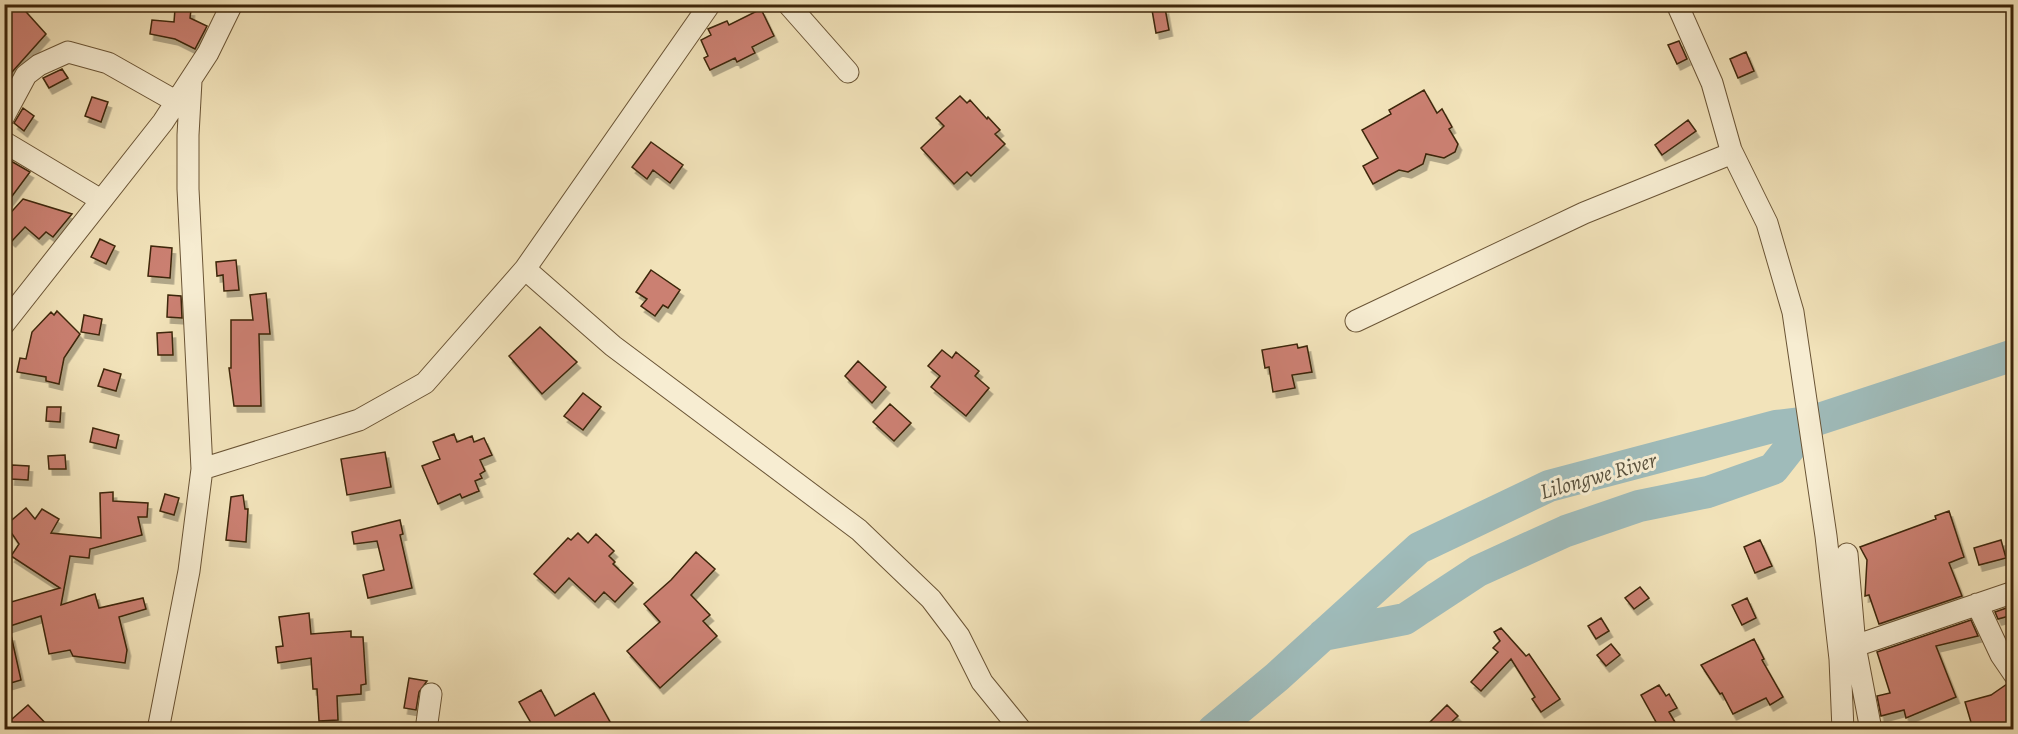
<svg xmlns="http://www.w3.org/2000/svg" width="2018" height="734" font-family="Alegreya,serif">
<defs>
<filter id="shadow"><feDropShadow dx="3.5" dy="6" stdDeviation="0" flood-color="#0004"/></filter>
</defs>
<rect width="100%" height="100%" fill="#f2e3ba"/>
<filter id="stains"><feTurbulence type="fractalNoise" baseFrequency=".00333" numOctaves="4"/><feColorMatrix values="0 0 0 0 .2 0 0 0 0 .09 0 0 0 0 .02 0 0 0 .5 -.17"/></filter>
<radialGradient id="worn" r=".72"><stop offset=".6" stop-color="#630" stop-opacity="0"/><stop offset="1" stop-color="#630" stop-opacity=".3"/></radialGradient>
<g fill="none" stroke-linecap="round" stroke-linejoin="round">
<path stroke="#9fbbba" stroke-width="32" d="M1323,635L1405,619L1478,571L1566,531L1639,506L1708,492L1773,469L1810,422
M1213,730L1277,677L1419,548L1549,486L1776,426L1810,422L2014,355"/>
</g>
<path fill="#cb8072" stroke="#3c2509" stroke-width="1.5" filter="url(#shadow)" d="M4,4H19L46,34L4,81Z
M1165,8L1169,30L1156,33L1152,10Z
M175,9L191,10L190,18L207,26L195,49L175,39L150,34L152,20L174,22Z
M761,9L774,36L752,47L755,53L737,62L735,58L710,70L704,58L708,56L701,40L711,35L708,29L727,21L729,25Z
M1679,41L1687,59L1677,64L1668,45Z
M1746,52L1754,71L1738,78L1730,59Z
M62,69L68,78L49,88L43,78Z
M1424,90L1437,113L1442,109L1452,127L1449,129L1458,144L1455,152L1444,158L1426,154L1423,164L1408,172L1399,170L1373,184L1363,166L1378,158L1362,130L1391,114L1389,110Z
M960,96L967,103L970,100L987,119L988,117L1000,130L995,134L1005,144L971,176L967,172L954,184L921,148L944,126L936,118Z
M92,97L108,102L101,122L85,116Z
M23,108L34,116L24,131L14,123Z
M1688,120L1696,131L1662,155L1655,145Z
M651,142L683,165L670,183L653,170L647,179L632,167Z
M4,157L30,172L4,207Z
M23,199L72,214L53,237L46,232L39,239L25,227L12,241L4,234V220Z
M100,239L115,246L106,264L91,257Z
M151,246L172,248L170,278L148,276Z
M236,260L239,290L224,291L223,275L217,276L216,262Z
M651,270L680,290L668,308L663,305L655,316L641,306L647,299L636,292Z
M266,293L270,334H259L261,406H234L229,368H231V320H253L250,295Z
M168,295L181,296L182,318L167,317Z
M57,311L80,334L64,358L59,384L46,381V377L17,372L20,358L26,359L32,332L51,312L54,315Z
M84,315L102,319L99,335L81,332Z
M540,327L577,362L542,394L509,356Z
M172,332L173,355H158L157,333Z
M1297,344L1298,348L1307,346L1312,372L1292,375L1295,388L1273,392L1269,367L1265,368L1262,350Z
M942,350L952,358L956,352L979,371L975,376L989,388L966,416L931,387L940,376L928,366Z
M858,361L886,387L872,403L845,376Z
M104,369L121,374L116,391L98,386Z
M583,393L601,407L583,430L564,416Z
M890,404L911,423L894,441L873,422Z
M47,407H61L60,422L46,421Z
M93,428L119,435L116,448L90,442Z
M454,434L457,442L472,436L474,442L484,438L492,455L480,460L485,471L480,474L482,478L475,481L479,491L462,498L460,494L438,504L422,466L440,459L433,442Z
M385,452L391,487L347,495L341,459Z
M65,455L66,469H49L48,456Z
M12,465L29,466L28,480L11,479Z
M113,492V501L148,503L147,517H138L142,535L90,549L89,558L70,556L61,605L95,594L99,608L143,598L146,609L119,617L127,650L125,663L73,656L70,650L49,654L41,616L4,628V604L60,588L11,556L19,544L6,525L26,508L35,519L42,509L59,519L51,533L101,538L100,493Z
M165,494L179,498L174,515L160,511Z
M243,495L245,509H248L246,542L226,540L231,497Z
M1949,511L1964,557L1949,563L1962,596L1879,624L1869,595L1865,596L1867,560L1860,547L1936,519L1935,516Z
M400,520L403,534L400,535L412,588L368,598L363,575L384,570L377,541L354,544L352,532Z
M578,533L588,543L596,534L614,551L609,556L615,562L613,564L633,583L615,602L604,592L595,602L569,578L555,593L534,574L568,538L571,540Z
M1760,540L1772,566L1755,573L1744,547Z
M2001,540L2006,558L1979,565L1974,548Z
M696,552L715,569L691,595L710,615L703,621L717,636L660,688L627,651L660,622L644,604L671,580Z
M1640,587L1649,598L1634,609L1625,598Z
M1747,598L1756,618L1742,625L1732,605Z
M2012,606L2013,615L1998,619L1995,612Z
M309,613L311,634L351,631V637H363L366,684L361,685V694L337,696L338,720L319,721L317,689H313L311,658L278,663L276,647L283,646L279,617Z
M1601,618L1609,631L1596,639L1588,626Z
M1971,620L1978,636L1936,646L1956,697L1906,718L1904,710L1881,716L1877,696L1890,693L1877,652Z
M1501,628L1526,656L1529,654L1560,699L1541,712L1532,699L1535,697L1511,659L1481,691L1471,682L1498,652L1493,648L1500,641L1494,632Z
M4,635H11L21,680L4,685Z
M1754,639L1764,659L1762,660L1783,697L1770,705L1766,698L1733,714L1722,693L1720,694L1701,665Z
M1611,644L1620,655L1606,666L1597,655Z
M409,678L427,681L419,692L416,710L404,708Z
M2007,684L2013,687V729H1973L1965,702L1991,695Z
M1659,685L1666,696L1669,694L1677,708L1669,712L1679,729H1660L1641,695Z
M541,690L555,716L594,693L614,729H531L534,728L519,702Z
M28,705L51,729H4V726Z
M1447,705L1458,716L1444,729H1423Z"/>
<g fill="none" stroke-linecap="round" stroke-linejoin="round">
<defs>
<path id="minor" d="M788,4L848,72
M4,116L26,75L39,65L68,52L108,63L177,102
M4,142L101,200
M1731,150L1767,223L1793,312L1826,536L1840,659L1843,730
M525,269L613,346L859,530L931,599L959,636L982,682L1021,730
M1356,321L1584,213L1725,156L1731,150L1712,83L1677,4
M4,324L163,122L208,53L232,4
M202,469L359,420L425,383L525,269L710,4
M1847,554L1855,646L1871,730
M1977,604L2001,655L2014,674
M1855,646L2014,592
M158,730L189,571L202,469L188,189V135L191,81
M426,730L431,694"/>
</defs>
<use href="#minor" stroke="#6a5435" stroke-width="23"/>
<use href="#minor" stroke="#f7edd2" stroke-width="21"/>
</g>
<g text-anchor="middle" stroke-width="6" stroke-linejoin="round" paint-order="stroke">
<g font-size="22" font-style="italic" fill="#5a523e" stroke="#f7edd2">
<text transform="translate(1598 475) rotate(-16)" y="8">Lilongwe River</text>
</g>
</g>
<rect width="2018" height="734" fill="none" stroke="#f2e3ba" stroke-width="24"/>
<rect x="6" y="6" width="2006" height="722" fill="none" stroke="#3c2509" stroke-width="3"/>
<rect x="12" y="12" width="1994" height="710" fill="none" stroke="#3c2509" stroke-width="1.5"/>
<rect width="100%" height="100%" filter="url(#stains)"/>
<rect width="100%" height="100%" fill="url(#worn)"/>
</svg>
